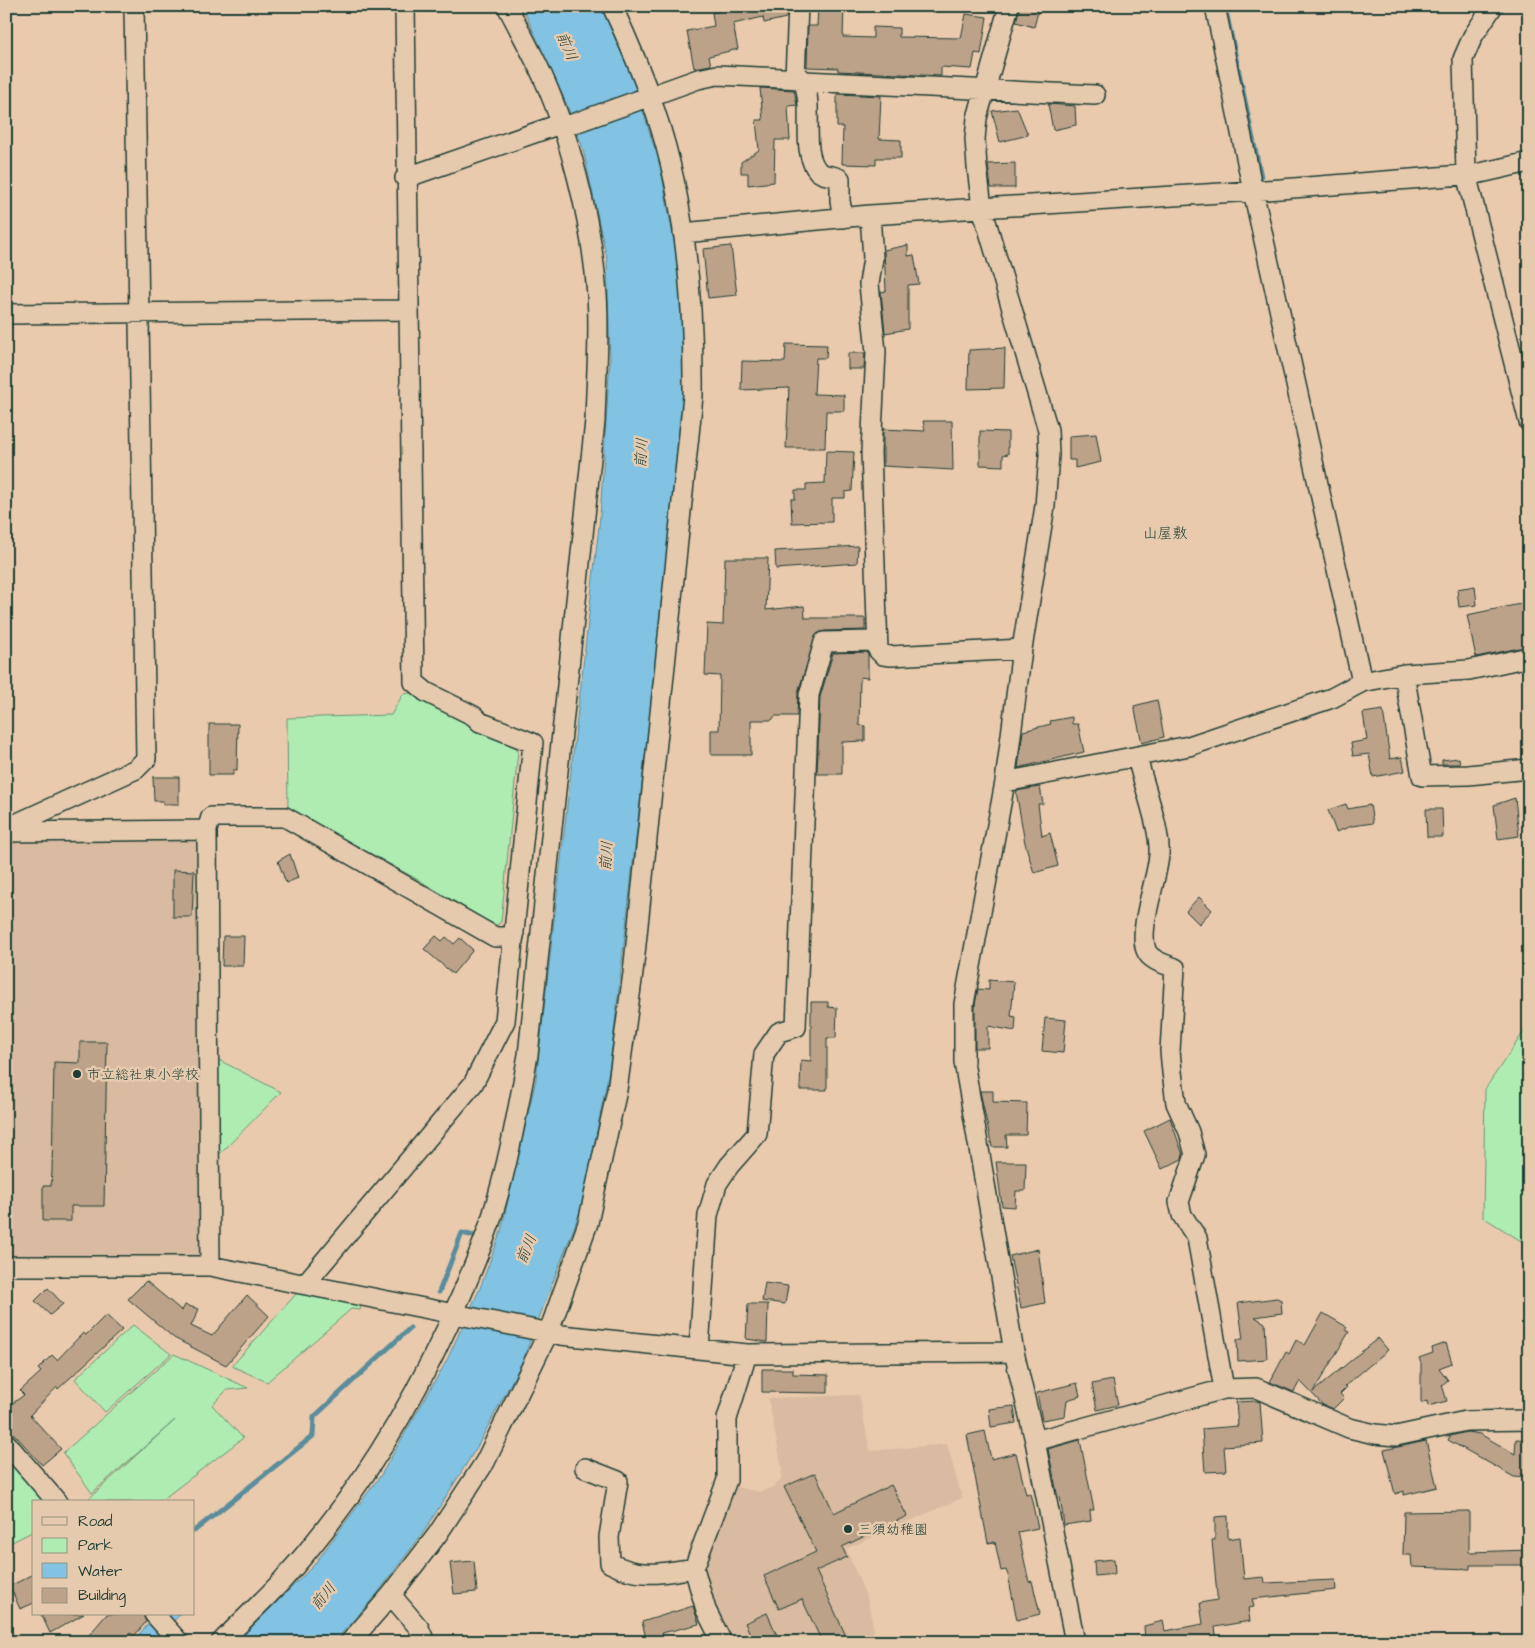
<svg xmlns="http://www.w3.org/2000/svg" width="1535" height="1648" font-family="'Architects Daughter','Klee One',sans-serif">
<rect width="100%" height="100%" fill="#eacaad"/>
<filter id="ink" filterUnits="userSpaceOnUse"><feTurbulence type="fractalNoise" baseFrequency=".02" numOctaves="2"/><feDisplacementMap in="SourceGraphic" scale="10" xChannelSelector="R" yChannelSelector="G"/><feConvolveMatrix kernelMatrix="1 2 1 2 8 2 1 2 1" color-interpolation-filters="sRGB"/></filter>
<g filter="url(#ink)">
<path fill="#d8bba0" d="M196,835L201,842L204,1256L6,1259V838Z
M859,1395L870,1451L947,1444L962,1498L846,1549L867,1598L874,1629L872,1642H726L700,1576L731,1486L760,1492L773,1487L781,1480L782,1468L768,1398Z"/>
<path fill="#afecb2" stroke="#679473" d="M410,693L472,723L474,730L517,748L518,752L501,922L495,926L422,882L288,808L287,718L391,715L403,694Z
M1529,1024V1246L1483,1217L1485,1089Z
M217,1059L281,1092L216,1158Z
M297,1293L361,1305L360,1310L351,1309L267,1382L232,1366Z
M133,1325L171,1354L105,1412L75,1379Z
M174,1354L248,1388L227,1390L212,1405L243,1438L159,1502H85L175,1420L92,1493L63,1453Z
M6,1457L49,1502H34V1531L12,1542L6,1548Z"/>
<path fill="#82c2e2" stroke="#5a8d9c" d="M522,6H601L634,81L655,150L661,151L665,167L661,170L680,274L683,358H687L669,546L615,1023L610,1065L582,1207L522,1362L477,1447L425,1530L377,1594L334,1642H237L313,1566L381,1475L446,1362L480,1288L501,1231L536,1079L600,517L610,359L607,259L583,149L567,105Z
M157,1614H180L156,1642H132Z"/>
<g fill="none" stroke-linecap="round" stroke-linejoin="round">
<path stroke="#5a8d9c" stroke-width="5" d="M1225,6L1261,177
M439,1292L462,1233L474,1236
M194,1531L313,1436L314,1417L410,1328"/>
</g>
<path fill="#bda28a" stroke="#1f3d34" d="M738,6H787L786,18L764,23L763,17L733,24L738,49L709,56L711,65L694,68L687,31L714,26L712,13Z
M818,6H844L843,37L873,38V27L899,28V37L961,38L966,14L987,17L981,54L975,53L972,69L941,67V76L838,71V68L807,67L808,26H817Z
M1020,6L1039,8L1034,27L1016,22Z
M760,88L794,90L797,105L788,106L790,140H775L774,182L748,185V173H741V162L759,150L756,120H763Z
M837,94L881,96L879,139L901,140V158H876V165L842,164L843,127H837Z
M1048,104L1075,106L1076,125L1053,130Z
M1017,108L1028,135L1000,142L992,111Z
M1015,163V188H991L988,164Z
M908,245V256L914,255L919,284L908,285V329L885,333L881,292L886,291L884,250Z
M731,246L737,295L708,298L703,249Z
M786,344L827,345L826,358H816L814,394L844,395V411H826L825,448H786L789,388L741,390L742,361L785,362Z
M1005,348L1004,388L968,389L969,350Z
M848,353H865L864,369H848Z
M923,421H952L953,470L883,466V429L925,431Z
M980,431L1008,432V454L1003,455V466L980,465Z
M1096,434L1101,462L1075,468V460H1069V436Z
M826,451L854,452L852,491L845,492V498H832V522L792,523L791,499H795V490H806V484L825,483Z
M858,546L857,563L776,569L775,551Z
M725,558H768L766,610L804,606L805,618H865V630L824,631L817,634L798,692L797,716H775L772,720H751V755H711V730H719L720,676L705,675L707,624L723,625Z
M1475,586L1477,605L1459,607L1457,589Z
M1525,603L1529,624V646L1476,657L1467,615Z
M868,652V678L860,677L859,725L865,726V741L842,742V774H817L820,697L833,653Z
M1157,700L1164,737L1142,743L1134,706Z
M1383,710L1390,759L1402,757L1405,771L1373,777L1369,754L1353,756L1351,743L1367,740L1363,713Z
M1072,717V724H1078L1084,752L1018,768L1023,731L1051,724L1050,721Z
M209,724H238L237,770H233V775H209Z
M1459,758L1460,764H1442V760Z
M153,777H179V804H163V801H154Z
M1040,787L1043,804H1038L1042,836L1050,833L1058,866L1034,873L1025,843L1016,791Z
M1515,798L1519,836L1498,839L1494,805Z
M1346,804L1348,809L1370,805L1373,823L1352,826L1336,832L1328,810Z
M1426,809H1442L1443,837H1427Z
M290,854L298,878L286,883L278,861Z
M173,870L194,871L192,917H173Z
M1199,897L1212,910L1199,924L1186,911Z
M223,936H244L243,966H222Z
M436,936L442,941L446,937L454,944L460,938L473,950L453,974L424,949Z
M989,980L1014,982L1011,1016L1016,1017L1015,1031L988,1026V1048H975V1005L978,989L989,990Z
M811,1002H828V1007L837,1008L836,1038H827V1090H800L801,1060L811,1061Z
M1045,1018L1066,1020L1063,1053L1042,1051Z
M80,1042H107L104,1206H71V1221H43V1186H51L52,1172L54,1062L80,1063Z
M980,1091H993V1102L1027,1103L1026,1135H1006L1007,1147H992Z
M1170,1118L1183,1155L1182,1159L1162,1169L1144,1131Z
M996,1162H1026L1025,1191H1016L1015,1207L1002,1206Z
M1038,1249L1045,1303L1021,1308L1010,1256Z
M146,1281L182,1311L185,1305L199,1309L191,1326L212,1336L247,1295L269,1316L226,1365L174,1338L128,1299Z
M765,1283L788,1286L785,1304L762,1301Z
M48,1288L63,1304L50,1315L35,1301Z
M1277,1298L1281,1300L1282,1313L1255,1317L1265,1323L1267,1359L1238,1361L1237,1339H1243L1238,1303Z
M748,1304H768L767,1342L746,1339Z
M1323,1313L1347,1327L1345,1330L1349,1332L1313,1392L1378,1338L1388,1350L1345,1386L1347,1387L1340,1394L1344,1398L1333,1409L1323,1405L1300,1381L1294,1392L1270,1382L1286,1352L1289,1354L1296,1340L1305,1345Z
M106,1315L122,1330L58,1389L57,1387L30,1415L61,1449L42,1465L6,1425V1408L24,1395L20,1391L41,1372L38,1369L52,1355L57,1360L83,1333L86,1335Z
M1446,1343L1452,1363L1439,1368L1448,1380L1442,1385L1447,1401L1428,1406L1427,1401L1421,1403V1363L1419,1358L1433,1353L1432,1348Z
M762,1369H793V1374L828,1375V1393L762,1392Z
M1113,1380L1118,1405L1097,1410L1092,1384Z
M1077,1383L1080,1396L1067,1400L1065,1416L1042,1420L1037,1393Z
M1257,1401L1260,1402L1263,1443L1224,1446L1226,1471L1205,1472L1202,1429L1238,1426L1236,1402Z
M1014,1406L1016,1423L991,1427L989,1409Z
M985,1431L991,1459L1016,1453L1026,1494L1030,1493L1038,1528L1018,1532L1029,1582L1032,1581L1040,1614L1017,1620L1008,1575L1006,1570L1001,1571L995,1542L988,1543L967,1435Z
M1467,1432L1480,1434L1515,1454L1516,1439L1529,1440L1528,1478L1514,1477L1448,1440L1450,1436Z
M1080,1440L1094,1510H1090L1091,1521L1064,1525L1060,1497L1058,1498L1048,1449Z
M1426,1441L1437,1487L1404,1495V1491L1395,1494L1384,1450Z
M815,1473L834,1513L891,1485L907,1516L842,1547L847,1557L816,1571L846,1636L832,1642H822L802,1599L779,1609L764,1576L816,1552L784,1487Z
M1469,1511V1552L1529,1550V1565H1470V1569L1412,1567L1411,1555H1403L1404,1512Z
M1228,1516V1539L1240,1537L1244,1579L1264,1577L1265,1583L1335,1580L1336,1590L1252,1599L1254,1607L1248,1608L1250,1621L1215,1627L1217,1642H1145L1144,1626L1163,1621L1165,1631L1203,1624L1200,1603L1217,1600V1595L1212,1540H1215V1517Z
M1114,1559L1115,1574L1095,1576L1094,1561Z
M474,1561L477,1592L454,1594L450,1563Z
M34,1574V1603L20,1609L10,1586Z
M693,1606L699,1624L662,1633L665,1642H647L642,1622Z
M767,1613L780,1642H754L745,1623Z
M41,1614H84L50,1633Z
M107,1614H143L146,1622L134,1636L130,1633L123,1642H83Z"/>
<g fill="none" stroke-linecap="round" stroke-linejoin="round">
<defs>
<path id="street" d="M1009,6L977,118L975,139L977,167L982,208L1048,430L1049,455L1045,506L1022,649L1005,782L964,1004V1062L1014,1352L1035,1441L1075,1642
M1215,6L1253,191L1362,682
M1493,6L1473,36L1463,59L1466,174L1529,422
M795,77L798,6
M804,81L1095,95
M561,128L698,79L717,75L802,79C816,104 799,151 818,171C824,177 833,174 840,179V201L843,218
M405,178L560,124
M870,215L873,258L869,284L876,352L871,452L878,650L883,655L891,656L1022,649
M683,233L870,215L1253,191L1476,174L1529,162
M6,314L408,310
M1404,674L1422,776L1468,775L1529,769
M1137,757C1143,783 1161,830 1159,855C1157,880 1138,928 1146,950C1150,961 1165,964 1175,968L1170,1051L1172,1072L1176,1103L1189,1132L1195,1155L1179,1202L1182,1215L1197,1238L1224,1389
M1005,782L1189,746L1332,698L1362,682L1404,674L1469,670L1529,657
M207,830L211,817H285L495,937H514
M6,832L207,830L210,1266
M11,832L20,822L136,769L146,759L134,6
M6,1266H210L561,1335L747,1354L1014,1352
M305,1284L473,1084L505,1021L533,743L480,722L474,716L426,692L414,682L405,6
M699,1349L708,1215L717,1184L729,1166L757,1134L764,1054L779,1032L796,1027L809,695L824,642L877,641
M1035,1441L1224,1389L1256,1388L1349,1428L1375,1434L1396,1436L1466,1421L1529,1420
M6,1443L57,1502
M585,1468L618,1481L609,1537L610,1563C640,1579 662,1573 694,1568
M391,1595L419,1628L425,1642
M154,1614L179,1642
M221,1642C241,1622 261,1603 280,1583C357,1498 417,1399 462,1294C473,1267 485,1241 493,1213C509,1161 518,1108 528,1055L595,421C596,379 600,337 597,295C592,221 569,130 537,64C527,44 517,25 507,6
M350,1642L391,1595L437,1535L485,1462L549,1331L588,1223L617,1090L633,973L693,396C694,301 686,201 655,111C643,76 628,40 612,6
M722,1642L706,1610L694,1568L727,1480V1419L747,1354"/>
</defs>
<use href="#street" stroke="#1f3d34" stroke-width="22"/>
<use href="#street" stroke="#e6caad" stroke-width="19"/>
</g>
</g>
<g fill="#1f3d34" stroke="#e6caad" stroke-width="2">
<circle cx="77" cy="1074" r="5"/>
<circle cx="848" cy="1529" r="5"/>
</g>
<g text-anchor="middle" stroke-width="5" stroke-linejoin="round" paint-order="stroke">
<g font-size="14" fill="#1f3d34" stroke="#e6caad" text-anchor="start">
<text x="87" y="1079">市立総社東小学校</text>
<text x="858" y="1534">三須幼稚園</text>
</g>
<g font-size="15" font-style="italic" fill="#24443d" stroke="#e6caad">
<text transform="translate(567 46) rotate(67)" y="5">前川</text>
<text transform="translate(641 453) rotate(-86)" y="5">前川</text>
<text transform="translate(606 856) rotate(-86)" y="5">前川</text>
<text transform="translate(526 1249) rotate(-68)" y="5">前川</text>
<text transform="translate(323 1596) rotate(-51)" y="5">前川</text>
</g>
<g font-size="15" fill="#1f3d34" stroke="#e6caad">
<text x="1165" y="538">山屋敷</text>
</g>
</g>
<rect width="1535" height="1648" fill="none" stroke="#e6caad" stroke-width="25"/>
<rect x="12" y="12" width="1510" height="1623" fill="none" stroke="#1f3d34" stroke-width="2" filter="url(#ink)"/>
<rect x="32" y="1500" width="162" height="115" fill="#e6caad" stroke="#96927d"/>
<rect x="42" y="1517" width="25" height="8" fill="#e6caad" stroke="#96927d"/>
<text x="78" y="1526" font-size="15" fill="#1f3d34">Road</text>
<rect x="42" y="1538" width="25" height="15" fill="#afecb2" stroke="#96927d"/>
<text x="78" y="1550" font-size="15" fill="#1f3d34">Park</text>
<rect x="42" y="1563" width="25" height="15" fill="#82c2e2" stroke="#96927d"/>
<text x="78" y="1576" font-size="15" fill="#1f3d34">Water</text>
<rect x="42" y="1588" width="25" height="15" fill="#bda28a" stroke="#96927d"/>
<text x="78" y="1600" font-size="15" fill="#1f3d34">Building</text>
</svg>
